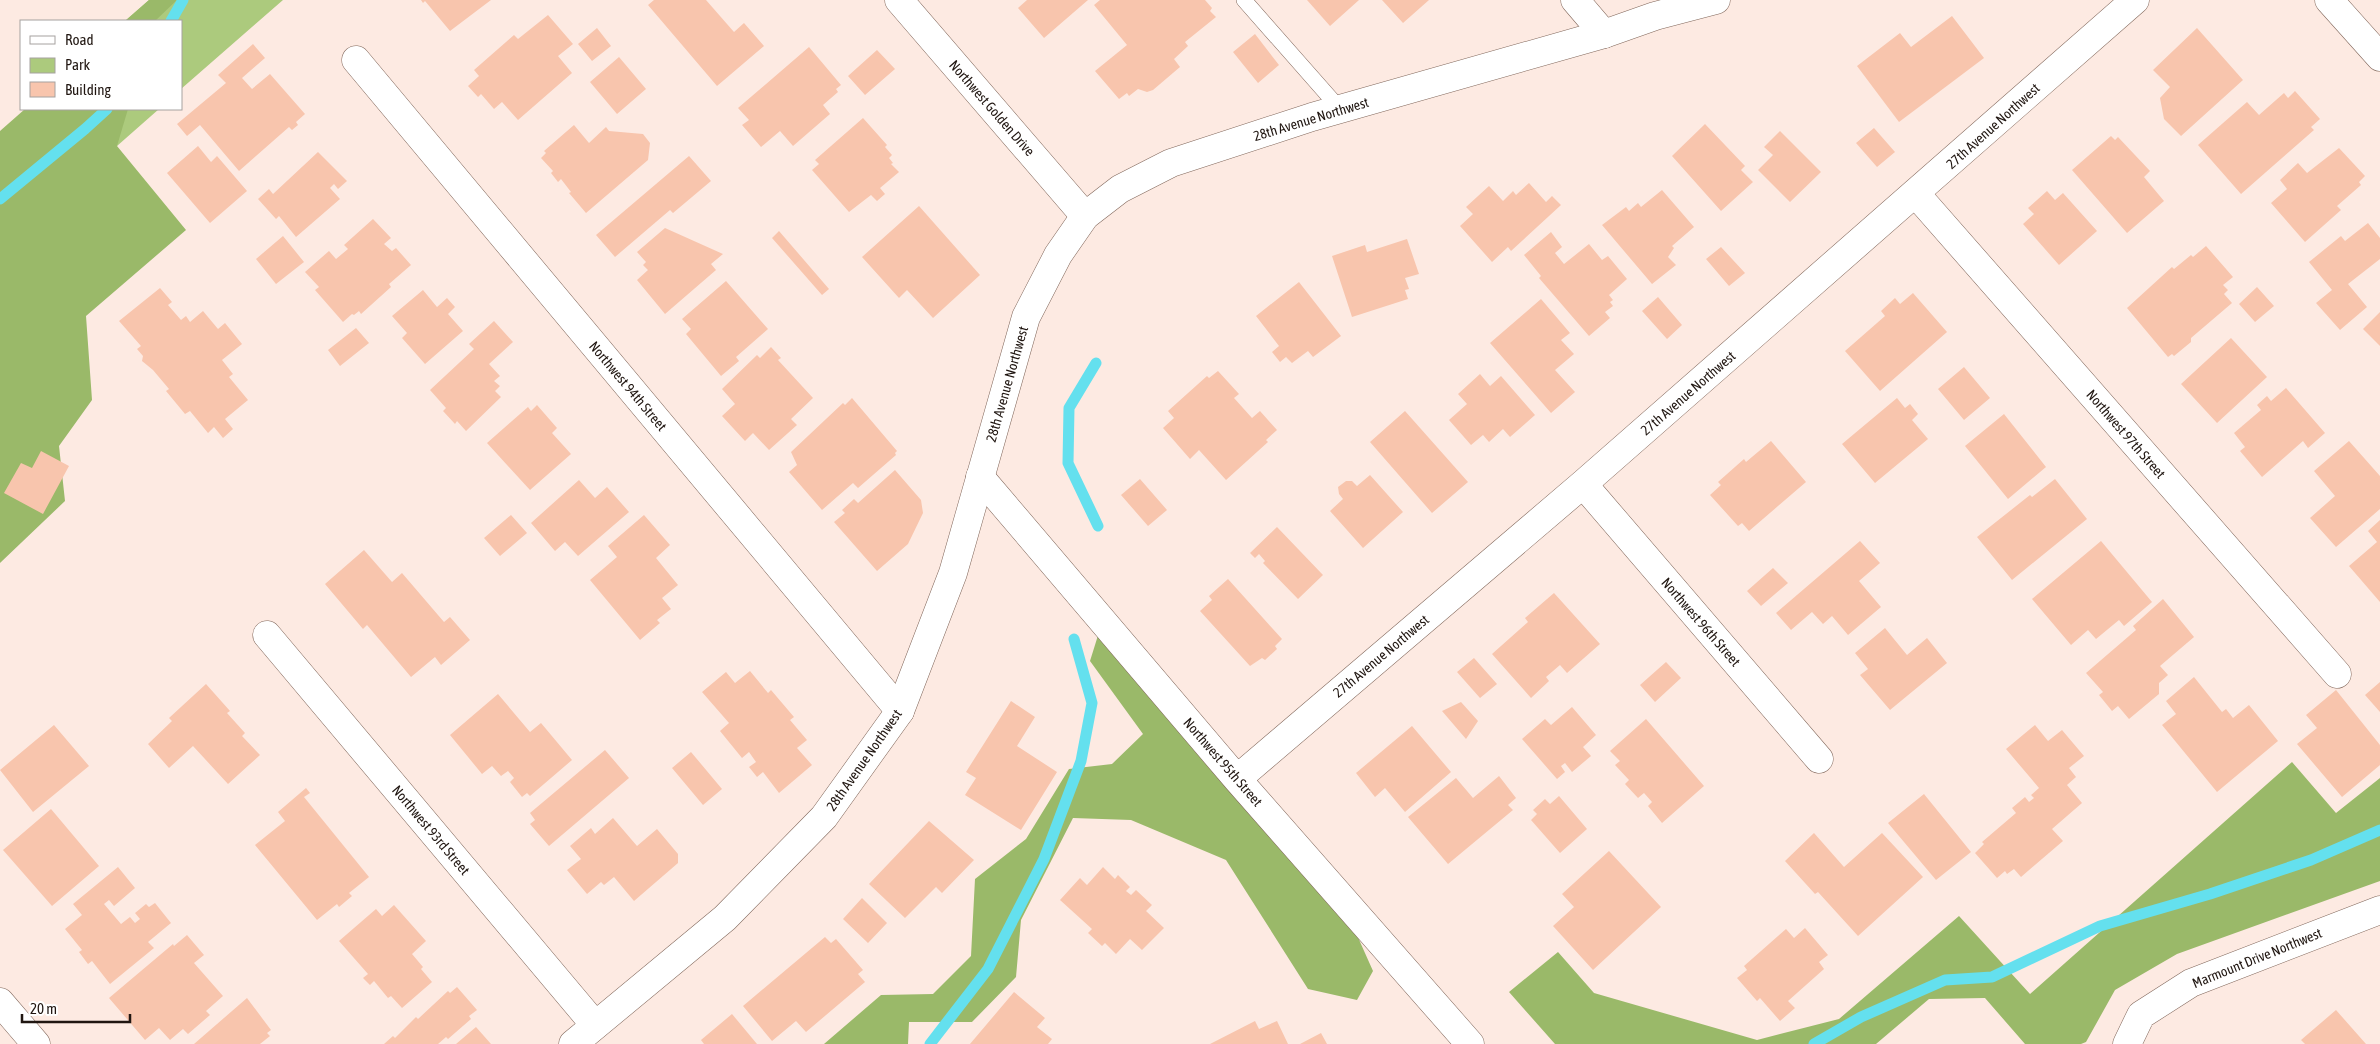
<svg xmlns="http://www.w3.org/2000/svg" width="2380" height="1044" font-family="'Asap Condensed',sans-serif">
<rect width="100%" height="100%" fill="#fdeae2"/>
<path fill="#acca7d" d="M149,0H283L181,89V21H125Z
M84,109H159L117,146Z"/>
<path fill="#9ab969" d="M149,0H177L155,21H125Z
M25,109H128L117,146L186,230L86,316L92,400L59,446L65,501L0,563V131Z
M1100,629L1348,915L1373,971L1357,1000L1308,989L1226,860L1131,820L1073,818L1021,920L1016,977L972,1022H909L908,1044H824L881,995L933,994L971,956L975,879L1026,839L1069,769L1112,764L1143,734L1090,661Z
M2292,762L2336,813L2380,778V881L2177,954L2115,990L2086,1042L2081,1044H2025L1985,998L1929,999L1876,1044H1555L1509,992L1558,952L1594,993L1757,1040L1839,1019L1959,916L2030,994Z"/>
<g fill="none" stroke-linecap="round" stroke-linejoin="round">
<path stroke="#64e0ee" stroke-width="11" d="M171,21L183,0
M0,199L85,129L107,109
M1096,363L1069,408L1068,463L1098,526
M930,1044L988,969L1044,859L1081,761L1092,703L1074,639
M1814,1044L1861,1017L1945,980L1992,977L2100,926L2210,894L2311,860L2380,830"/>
</g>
<path fill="#f8c5ad" d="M421,0H491L450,31L425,1L423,3Z
M654,0H706L734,32L744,23L764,46L717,86L648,5Z
M1027,0H1088L1044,38L1018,8Z
M1100,0H1205L1212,8L1210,11L1216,17L1185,42L1188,46L1174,59L1180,67L1153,90L1147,92L1138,89L1129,96L1127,93L1119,99L1095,71L1127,45L1094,5Z
M1307,0H1359L1330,26Z
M1382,0H1429L1403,23Z
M548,15L573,44L558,56L572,73L518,120L502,102L494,109L481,94L478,97L468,86L479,76L474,70L514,35L518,39Z
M1952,16L1984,58L1899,122L1857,66L1900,33L1911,47Z
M597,28L611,46L592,61L578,44Z
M2197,28L2243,80L2181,136L2164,119L2160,98L2170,87L2153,70Z
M1255,34L1279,65L1258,83L1233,52Z
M253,44L265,58L242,78L252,89L270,74L305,114L296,122L298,125L292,130L289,127L239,171L200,125L187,136L177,124L226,83L218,75Z
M809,47L841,85L836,89L838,92L823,105L830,114L793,146L780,131L761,147L742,125L749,120L738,108Z
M877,50L895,69L865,95L848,76Z
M619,57L646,89L617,114L590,82Z
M2295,91L2320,119L2311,127L2314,130L2241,194L2198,145L2247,102L2259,115L2284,93L2288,98Z
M863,118L887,145L885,147L892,155L889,158L893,163L891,164L899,172L880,188L885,194L877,201L871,195L849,212L812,170L819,164L815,160Z
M1705,124L1745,166L1741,170L1753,182L1721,211L1672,156Z
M574,125L589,143L606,127L609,131L643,134L650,143L648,160L586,213L569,193L571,192L561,179L558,182L551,173L553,171L541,158L546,153L544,151Z
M1874,128L1895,152L1877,167L1856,143Z
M1780,131L1821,172L1790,202L1758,170L1773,155L1764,147Z
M2111,136L2115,140L2118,137L2150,171L2144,177L2164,201L2127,233L2072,170Z
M198,146L211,162L217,156L247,191L210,223L167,173Z
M2339,148L2365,176L2359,182L2361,185L2337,206L2341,210L2305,242L2271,203L2287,189L2280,180L2298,163L2307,173Z
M318,152L347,181L338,189L334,184L330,188L340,199L296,237L279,216L276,219L258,199L269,189L273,194Z
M689,156L711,181L673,213L670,210L615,257L596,235Z
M1529,183L1546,202L1552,196L1561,205L1511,251L1508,247L1492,262L1460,226L1473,214L1466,207L1489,186L1503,201L1513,191L1516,195Z
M1662,190L1694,227L1672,246L1674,248L1668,257L1676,265L1652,284L1602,225L1626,207L1629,211L1638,203L1641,207Z
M2047,191L2055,200L2063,193L2097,231L2059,265L2023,224L2034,214L2028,208Z
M919,206L980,275L933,318L907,290L899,298L862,257Z
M373,219L391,238L384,244L392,251L396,248L411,265L389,284L391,287L361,314L359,311L354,315L352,314L343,322L315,290L319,287L305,272L329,251L336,259L348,249L344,245Z
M2368,223L2380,238V259L2348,284L2367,307L2340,330L2316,303L2332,290L2309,262L2341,236L2345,241Z
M665,228L723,254L711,264L716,270L665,314L637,280L648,270L643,265L646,262L637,252Z
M779,231L829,289L822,295L772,238Z
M1551,232L1562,247L1555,253L1564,264L1589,244L1602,260L1608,256L1627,279L1609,295L1613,300L1610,302L1613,306L1605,312L1610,318L1589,336L1539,278L1541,276L1524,255Z
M283,236L304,262L276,284L256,259Z
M1407,239L1419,274L1405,278L1409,289L1405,290L1408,299L1352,317L1332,256L1365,245L1367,252Z
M2206,246L2233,277L2223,285L2228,290L2224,294L2232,303L2191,338V342L2174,356L2172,354L2168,357L2127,308L2172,267L2174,269L2191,255L2193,257Z
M1721,247L1745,273L1729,286L1706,259Z
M726,281L768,329L736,357L739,361L721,376L686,334L691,329L682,319Z
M1299,282L1341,336L1313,357L1308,351L1292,363L1286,357L1280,362L1272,352L1279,346L1256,316Z
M2257,287L2274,306L2255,322L2239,304Z
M160,288L172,302L168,305L181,320L186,316L190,322L203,311L218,329L225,323L242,344L222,360L233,374L229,377L248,400L225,419L233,429L223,438L214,427L208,433L190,411L185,414L166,391L169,389L153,370L142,361L143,356L137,349L141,346L119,321Z
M423,290L437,307L447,298L455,307L448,314L463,331L425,364L402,338L407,333L392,316Z
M1913,293L1947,332L1880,391L1845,351L1885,316L1881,311L1895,298L1900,304Z
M1658,297L1682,325L1667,339L1642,311Z
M1541,299L1570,333L1561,340L1574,354L1555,370L1575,392L1551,413L1490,343Z
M2380,312V346L2363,329Z
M494,321L513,342L489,364L500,376L494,381L500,386L495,391L501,397L466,431L457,421L455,424L443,411L446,408L430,390L474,349L469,344Z
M356,328L369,343L340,366L328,350Z
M2231,338L2267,377L2217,423L2181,384Z
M771,347L781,358L778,360L813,398L791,419L797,425L769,450L753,433L745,441L722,416L735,404L722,389L757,355L760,358Z
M1964,367L1990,398L1964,420L1938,389Z
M1218,371L1239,394L1234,398L1252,418L1260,411L1277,430L1266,440L1268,442L1226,480L1199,450L1190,459L1163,428L1174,418L1168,411L1207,376L1209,378Z
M1480,374L1490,386L1501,376L1535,415L1510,437L1503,429L1489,442L1483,435L1471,445L1449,420L1467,404L1458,394Z
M2286,388L2325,433L2308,448L2303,441L2262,477L2240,451L2245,447L2234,433L2261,410L2257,405L2267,396L2271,401Z
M852,398L897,451L895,453L896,455L858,488L853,483L822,510L789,472L797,465L791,452L843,403L845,405Z
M1897,398L1905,408L1910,404L1918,414L1912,420L1928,439L1875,483L1842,444Z
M537,405L557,428L552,433L571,454L530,490L487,443L528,407L531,411Z
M1405,411L1468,482L1432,513L1370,442Z
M2004,414L2046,467L2008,499L1965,446Z
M1771,441L1806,482L1749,531L1742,523L1738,526L1710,495L1721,485L1718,482L1744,459L1746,462Z
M2349,441L2380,476V509L2336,547L2310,518L2335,496L2314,471Z
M41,451L69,466L43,514L4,493L21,463L32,468Z
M895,470L921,500L923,513L908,544L877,571L834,522L845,513L842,510L854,499L858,503Z
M1370,475L1403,512L1363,548L1330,511L1343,499L1339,494L1338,487L1346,481H1352L1357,486Z
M1140,479L1167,510L1148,526L1121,495Z
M2055,479L2087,519L2012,580L1977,537L2030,495L2032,497Z
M579,480L595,498L607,487L629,512L578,556L565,542L555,551L531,523Z
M511,515L527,533L500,556L484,538Z
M644,515L670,545L656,558L678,585L662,598L671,609L657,620L660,623L640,640L590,580L617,557L608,546Z
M2380,520V602L2349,566L2377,542L2368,531Z
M1277,527L1323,575L1298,599L1263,563L1265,561L1259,554L1255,558L1250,553Z
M1860,541L1880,563L1859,581L1881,607L1848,635L1832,616L1823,624L1812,612L1791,630L1776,613Z
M2101,541L2152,602L2124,626L2119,620L2096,639L2088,630L2071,645L2032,599Z
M364,550L392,582L402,573L444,622L450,617L470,640L441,665L435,657L411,677L367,625L363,629L325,584Z
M1773,568L1788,583L1761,606L1747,591Z
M1228,579L1282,639L1275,646L1277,649L1265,660L1262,658L1250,666L1200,611L1212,600L1209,596Z
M1554,593L1600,644L1567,673L1560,665L1546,677L1549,681L1531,698L1492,654L1528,622L1525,618Z
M2163,599L2194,637L2160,666L2168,675L2159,683V694L2129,719L2118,706L2112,711L2099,695L2103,692L2086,673L2136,630L2133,626Z
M1885,628L1907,655L1927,638L1947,663L1890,710L1860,675L1868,669L1855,653Z
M1474,658L1497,684L1480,698L1457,672Z
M1666,662L1681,678L1655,702L1640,685Z
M750,671L768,693L771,690L794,717L790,720L807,740L797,748L812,765L779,793L763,772L757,777L749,767L756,762L749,752L742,758L720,731L729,723L702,692L726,672L735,683Z
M2194,677L2222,712L2226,709L2233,718L2249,705L2278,741L2217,792L2162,725L2176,714L2166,701Z
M2380,682V712L2365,695Z
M206,684L230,711L227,713L245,733L242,736L260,755L228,784L193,746L169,768L148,744L172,721L169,718Z
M2336,690L2380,745V765L2342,797L2297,744L2317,728L2306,715Z
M498,694L530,732L541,723L572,760L530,796L527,793L522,797L510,782L514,778L508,771L501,776L492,766L482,774L450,735Z
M1011,701L1035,717L1017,746L1057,772L1021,830L965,795L976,778L966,772Z
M1461,702L1478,721L1466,739L1442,711Z
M1572,707L1596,735L1583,747L1591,756L1572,772L1565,763L1561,766L1565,772L1557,779L1522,739L1545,719L1551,725Z
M1646,719L1704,786L1662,823L1648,806L1652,802L1644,793L1638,798L1625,784L1629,780L1615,765L1620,761L1610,751Z
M54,725L89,766L33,812L0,770Z
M2035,725L2048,741L2062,730L2084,756L2069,768L2076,777L2067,785L2082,803L2052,829L2063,841L2021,877L2014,869L2007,874L2005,871L1997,878L1975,853L1984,844L1982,842L2016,813L2012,808L2025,797L2029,802L2034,798L2031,795L2039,788L2006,749Z
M1412,726L1451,772L1405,812L1385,788L1375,797L1356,773Z
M605,750L629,778L549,846L530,824L535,820L530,813Z
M691,752L722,789L703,805L672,768Z
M1499,776L1516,798L1508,805L1513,810L1448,864L1408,817L1456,778L1473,798Z
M306,788L310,793L304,797L369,877L349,893L352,896L339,907L337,904L317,920L255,845L285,821L278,812Z
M1924,794L1971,852L1936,880L1888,823Z
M1559,796L1587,829L1560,853L1531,820L1537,814L1533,810L1545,799L1550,804Z
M51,809L99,866L52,906L3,850Z
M613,818L637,846L657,829L678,854V863L634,901L614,877L604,885L601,882L587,894L567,870L581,859L570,846L591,828L595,834Z
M929,821L974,860L942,893L936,887L905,918L869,884Z
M1814,833L1844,867L1882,833L1923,877L1858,936L1818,892L1815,894L1785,861Z
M1609,851L1661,907L1593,970L1553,926L1574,907L1562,894Z
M118,867L135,888L114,906L109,900L104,904L121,924L130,917L135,923L140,919L135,913L146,904L149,907L155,903L171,923L148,942L154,948L110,984L92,961L88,964L79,952L82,950L65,929L82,915L73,904Z
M1103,867L1115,879L1118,875L1130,887L1126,891L1131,895L1136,890L1152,905L1146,911L1164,928L1142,950L1130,939L1116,954L1105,943L1102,946L1088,933L1092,929L1060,900L1080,878L1087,885Z
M862,898L887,923L868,943L843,919Z
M394,905L426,941L412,954L423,967L421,969L432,982L402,1008L391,996L388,998L374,981L370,985L363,978L368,974L339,941L376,909L382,916Z
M1805,928L1828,955L1819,962L1824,969L1788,1001L1795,1008L1780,1021L1760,998L1757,1001L1737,978L1747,970L1744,966L1786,929L1794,938Z
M187,935L204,955L194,963L223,996L206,1011L210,1015L188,1034L183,1029L170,1040L159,1028L145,1040L109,998L173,944L174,946Z
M825,937L831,943L836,939L863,970L858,974L865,982L806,1032L796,1021L772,1041L743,1006Z
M457,987L477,1010L469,1016L471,1019L448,1039L446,1037L438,1044H384L393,1036L395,1038L416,1017L418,1019L448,991L450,993Z
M1014,992L1045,1018L1037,1027L1052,1039L1048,1044H970Z
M247,998L271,1030L267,1033L270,1036L260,1044H194Z
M2336,1010L2366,1044H2305L2301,1040Z
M732,1014L757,1044H704L701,1040Z
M1255,1021L1259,1029L1277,1021L1288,1044H1210Z
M476,1027L491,1044H456Z
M1321,1033L1327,1044H1300Z"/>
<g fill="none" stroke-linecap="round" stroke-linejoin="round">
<defs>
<path id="service" d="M1244,0L1340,109"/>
<path id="minor" d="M899,0L1085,216
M1575,0L1604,34
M2329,0L2380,57
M356,60L900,711
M1916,194L2337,674
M980,477L1237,779L1470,1044
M1583,484L1819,759
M267,635L595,1025
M1237,779L1583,484L2135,0
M0,1002L36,1044
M2127,1044L2141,1015L2191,983L2380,910"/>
<path id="tertiary" d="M573,1044L725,918L824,817L900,711L953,573L1026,317L1058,255L1085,216L1120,189L1171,163L1312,117L1604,34L1655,16L1716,0"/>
</defs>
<use href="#service" stroke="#81675b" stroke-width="16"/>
<use href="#minor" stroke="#81675b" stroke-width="29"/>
<use href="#tertiary" stroke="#81675b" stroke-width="29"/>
<use href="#service" stroke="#fff" stroke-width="15"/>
<use href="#minor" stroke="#fff" stroke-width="28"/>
<use href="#tertiary" stroke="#fff" stroke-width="28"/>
</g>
<g text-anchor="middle" stroke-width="4" stroke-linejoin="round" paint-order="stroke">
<g font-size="14" fill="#201611" stroke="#fff">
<text transform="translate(992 108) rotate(49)" y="5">Northwest Golden Drive</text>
<text transform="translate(1311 119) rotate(-17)" y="5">28th Avenue Northwest</text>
<text transform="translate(1993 126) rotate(-42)" y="5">27th Avenue Northwest</text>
<text transform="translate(1007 384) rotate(-74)" y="5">28th Avenue Northwest</text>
<text transform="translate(628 386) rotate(50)" y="5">Northwest 94th Street</text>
<text transform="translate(1688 393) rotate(-41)" y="5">27th Avenue Northwest</text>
<text transform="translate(2126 434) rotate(49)" y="5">Northwest 97th Street</text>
<text transform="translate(1701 622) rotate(49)" y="5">Northwest 96th Street</text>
<text transform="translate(1381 656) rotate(-40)" y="5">27th Avenue Northwest</text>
<text transform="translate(864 760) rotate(-55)" y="5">28th Avenue Northwest</text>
<text transform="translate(1223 762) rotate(49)" y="5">Northwest 95th Street</text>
<text transform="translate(431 830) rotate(50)" y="5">Northwest 93rd Street</text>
<text transform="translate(2257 958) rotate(-22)" y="5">Marmount Drive Northwest</text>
</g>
</g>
<rect x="20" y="20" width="162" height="90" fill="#ffffff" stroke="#a6a2a0"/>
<rect x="30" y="36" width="25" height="8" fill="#ffffff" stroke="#a6a2a0"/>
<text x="65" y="45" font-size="15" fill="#201611">Road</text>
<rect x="30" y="58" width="25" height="15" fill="#acca7d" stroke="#a6a2a0"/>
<text x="65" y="70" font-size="15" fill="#201611">Park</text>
<rect x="30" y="82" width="25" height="15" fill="#f8c5ad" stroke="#a6a2a0"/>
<text x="65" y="95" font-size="15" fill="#201611">Building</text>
<path d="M22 1014v8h108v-8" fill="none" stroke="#201611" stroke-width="2.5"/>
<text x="30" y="1014" font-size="15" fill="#201611" stroke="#ffffff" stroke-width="4" paint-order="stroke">20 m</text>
</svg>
